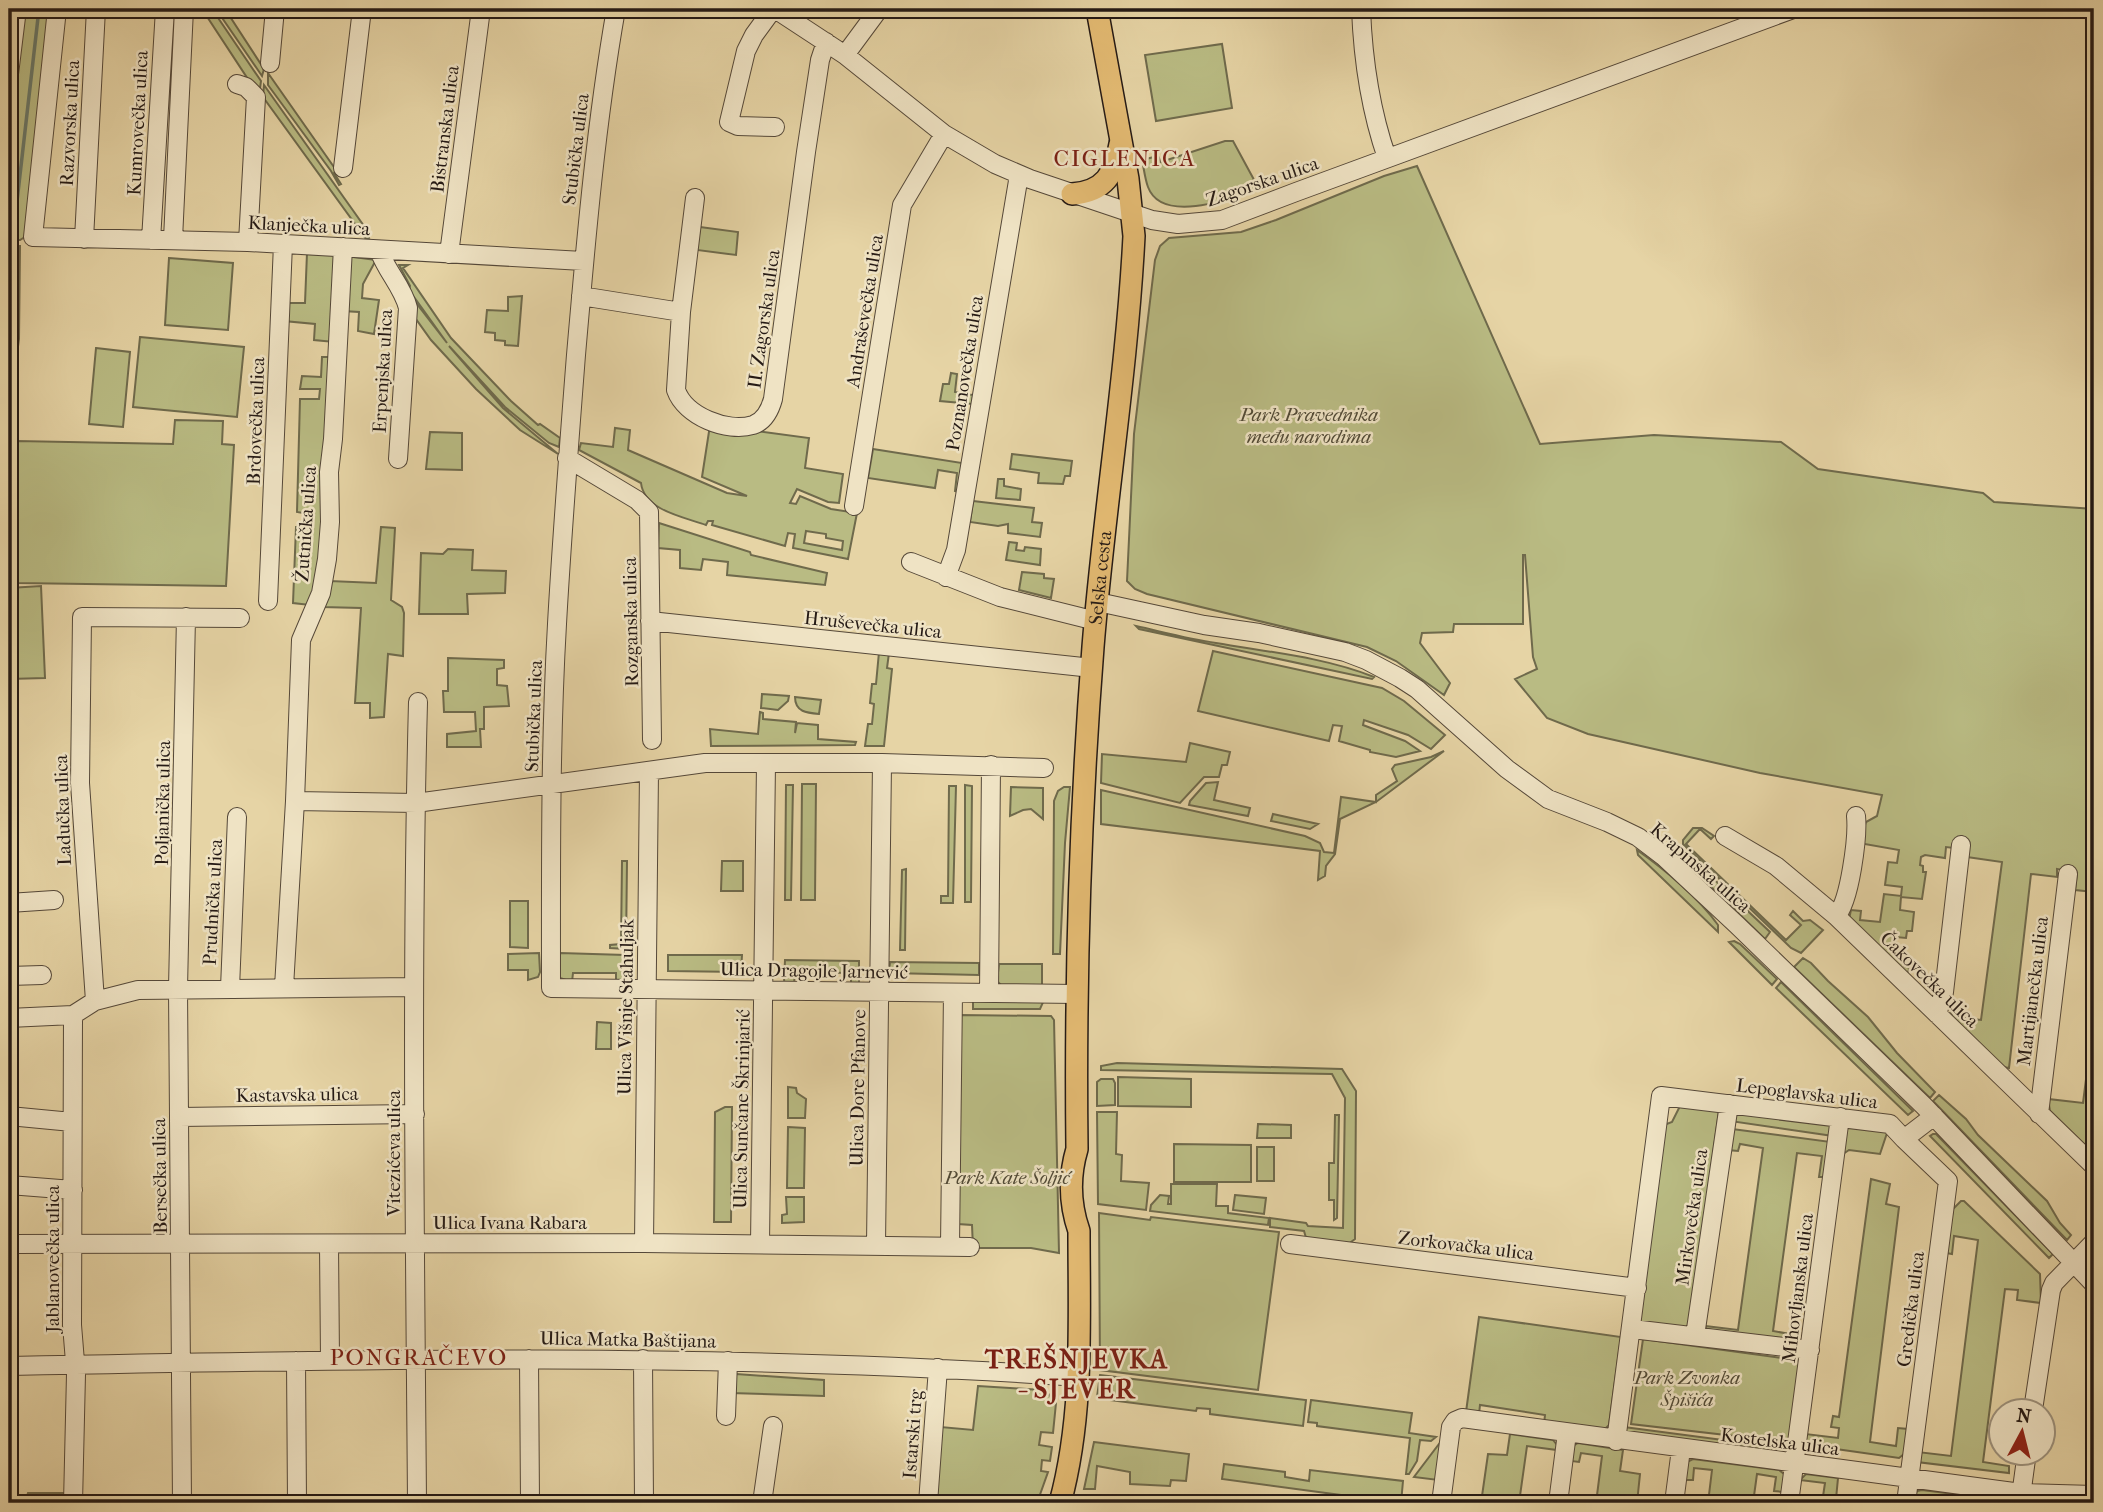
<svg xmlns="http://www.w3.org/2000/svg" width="2103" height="1512" font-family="'IM FELL French Canon',serif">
<rect width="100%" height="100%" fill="#e6d4a5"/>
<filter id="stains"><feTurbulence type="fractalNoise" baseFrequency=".00286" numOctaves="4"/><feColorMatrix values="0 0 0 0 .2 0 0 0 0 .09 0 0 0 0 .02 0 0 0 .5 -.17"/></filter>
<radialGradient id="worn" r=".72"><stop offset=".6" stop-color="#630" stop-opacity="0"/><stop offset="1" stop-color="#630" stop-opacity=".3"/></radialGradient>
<path fill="#b9bb83" stroke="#6f6a4c" stroke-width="2" fill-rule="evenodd" d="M23,9H53L28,235L20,240H9V122Z
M202,9H212L261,81L259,96Z
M216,9H225L264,69L262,76Z
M1222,44L1232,108L1156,121L1145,55Z
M268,73L336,170L334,173L341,184L339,185L331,171L268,85Z
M264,85L364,226L369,238L366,239L263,97Z
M1225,141H1233L1259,189C1233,198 1162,225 1148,187C1145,179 1144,169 1142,160L1158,156L1161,162Z
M1417,166L1540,444L1654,435L1781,442L1818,469L1983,493L1994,502L2094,509V892L2075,890L2077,873L2057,869V877L2031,874L2009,1068L2003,1067L1953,1019L1950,1008L1957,1009V1017L1981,1020L2002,862L1967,857L1954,848L1946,847L1945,858L1925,855L1921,857L1920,865L1923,866V872H1926L1922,899L1901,897L1900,910L1914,912L1912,931H1907L1906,938L1896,937L1894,950L1905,951L1904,966L1910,968L1907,974L1849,919L1851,910L1861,911L1860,920L1880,922L1884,894L1901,896L1902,887L1885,885L1888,862L1897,863L1899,850L1859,843L1866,822L1877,816L1882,795L1760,773L1588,734L1547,718L1515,679L1537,669L1533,657L1525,555H1523V624H1454L1453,632L1422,633L1420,643L1450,683L1444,695L1396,661L1367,647L1147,594L1135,589L1127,581L1134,434L1155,260L1160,246L1169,238L1241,232L1276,220L1384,176Z
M700,227L738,232L736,255L697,250Z
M9,246H20L19,339L9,415Z
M307,253L338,254L334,342L314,340L315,324L284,321L285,303H305Z
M346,256L376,260L363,284L362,298L379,300L374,334L358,331L359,312L343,311Z
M169,258L233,263L228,330L165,325Z
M399,265H408L403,268L451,338L511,401L538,425L540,424L560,438L559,447L549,443L505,407L449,346L503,408L558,454L520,430L476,389L431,340L416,319L413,299L447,343L409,290L410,286Z
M522,296L518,346L505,345V341L495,340V333L485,332L487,310L508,311V297Z
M140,337L244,347L237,417L133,407Z
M96,348L130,352L123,427L89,424Z
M322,357H333L326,526L310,605L293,603L296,527L307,528L309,514L297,512L300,399H319L320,389H300L302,376L321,377Z
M951,373L957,374L955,392L973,395L972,404L940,401L943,384H949Z
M175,420L223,421L222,444L234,445L226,586L17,583V441L173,444Z
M710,425L809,438L805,468L843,474L839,503L828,502L797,489L790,503L796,504L800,496L831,509L857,513L848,559L793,548L795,534L788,533L785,546L712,525L713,521H708L706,525C683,517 644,510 641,483L579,450L581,443L613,447L615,428L630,430L628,450L727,493L747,496L702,477ZM806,531L826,534V538L843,541L842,550L804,543Z
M430,432L462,433V470L426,469Z
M873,449L962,463L958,492L955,491L957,473L938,470L935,488L868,478Z
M1012,454L1072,461L1070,476H1065L1063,484L1038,483L1039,473L1010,469Z
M998,479H1004V486L1021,489L1020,500L996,498Z
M973,501L1034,508L1032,522L1042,523L1040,537L1008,533V524L998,526L970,522Z
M659,523L750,552L751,555L827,573L825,585L727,575L728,562L703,559L701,570L680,568V550L658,548Z
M381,527L395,528L391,600L402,607L404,613L403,656L388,654L384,717L370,718V703H355L361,608L322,607L330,581L376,583Z
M1009,542L1017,543L1016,550L1024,551L1025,547L1041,549L1040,565L1006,560Z
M448,549L473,550L472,570L506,571L505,593L467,594L468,614H419L421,553L443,554Z
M1022,572L1044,574V578L1054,579L1051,598L1019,590Z
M41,586L45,678L9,679V588Z
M1136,626C1163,632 1189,639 1216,643C1268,652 1324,657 1374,677L1372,679L1139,629Z
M1213,651L1382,688L1404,701L1445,735L1431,749L1408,735L1364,720L1363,725L1405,741L1420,751L1396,757L1370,752V750L1339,741L1342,726L1333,725L1329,741L1198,711Z
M879,652L889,653L887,668L892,669L884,746H865L868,724H872L874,704L870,703L872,684H876Z
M448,658L504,660V668L497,669V685L507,686L509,706L484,707V729H480L481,747H447V734L476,731L475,712H444L443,691H448Z
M762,694L789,696L788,701L778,710L761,708Z
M795,697L821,700L819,714C807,713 795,712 795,697Z
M760,712L763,713V719L796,722L795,733L797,723L818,725V739L856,742L855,745L711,746L710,729L758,734Z
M1190,743L1230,752L1227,765H1222L1219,777H1204L1180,803L1101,783L1102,754L1186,762Z
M1444,751L1376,802L1340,819L1335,854L1326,866L1325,876L1318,880L1320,851L1101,824V790L1305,836L1320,843L1324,852L1334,853L1341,797L1376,802V795L1397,781L1392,769L1395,765L1431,757Z
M1218,782L1214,800L1250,808L1248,816L1189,805L1190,801L1206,783Z
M802,784H816L815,900H801Z
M786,785H793L791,900H785Z
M965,785L972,786L971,902H965Z
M949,786H956L953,903H941V896H948Z
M1011,787L1043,788V819L1031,809L1023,810L1010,816Z
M1064,787H1070L1065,843L1060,954H1053L1054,801L1058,791Z
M1273,814L1318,824L1310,829L1271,821Z
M1693,828H1702L1714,836L1711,839L1700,829L1686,844L1786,940L1801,925L1790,915L1793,911L1803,921L1810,920L1823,930L1801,953L1791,948L1683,844V840Z
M1679,849H1682L1770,932L1765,939L1676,853Z
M1637,850C1664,869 1699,898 1718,925V932L1638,855Z
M622,861H627L626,949L610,948V945L621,944Z
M722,861H743V891H721Z
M906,869L905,950H900L902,870Z
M510,901H528V948L510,947Z
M1734,941L1740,944L1777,979L1772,985L1729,942Z
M539,953L540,972L538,977L528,980V970H508V954Z
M560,953L625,955V983H616V973H573L572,982L560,978Z
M668,955H742L741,972L668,971Z
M1803,958L1811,963L1828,981L1868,1017L1897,1053L1935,1092L1930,1098L1794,967Z
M785,960L859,961V984H851V973L795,972L794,984H784Z
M890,962L979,963V975L889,973Z
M999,964H1042V986L1001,985L997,981Z
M1781,982L1913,1111L1908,1115L1776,988Z
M973,1000H1044L1040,1009H973Z
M960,1015L1051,1016L1054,1020L1059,1253L1031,1248H973L972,1225L958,1224Z
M2094,1016V1135L2089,1150L2050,1111L2048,1099L2083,1103Z
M597,1022L611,1023V1049H596Z
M1117,1063L1342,1069L1356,1091L1355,1239L1347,1245L1307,1241L1304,1231L1270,1227V1218L1306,1223L1308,1226L1343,1228L1345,1098L1332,1074L1101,1070V1066Z
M1118,1077L1191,1079V1107L1118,1106Z
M1101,1079H1113L1115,1083V1105L1097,1106V1082Z
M788,1087L796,1088L797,1093L806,1099L805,1118H788Z
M1939,1095L1966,1119L1978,1135L2047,1201L2060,1223L2071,1235L2067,1240L1933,1101Z
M1680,1106L1719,1111L1689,1329L1640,1323L1664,1125L1672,1122Z
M725,1107H732L731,1222H714L715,1112Z
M1097,1112H1117L1116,1154L1122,1155L1121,1181L1149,1183L1146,1210L1098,1204Z
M1731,1113L1829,1123L1833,1136L1730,1121Z
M1335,1115H1339L1337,1218L1334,1220V1200H1329V1163H1334Z
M1258,1124L1291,1125V1138H1257Z
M1849,1125L1876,1127L1887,1133L1880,1154L1849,1150L1843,1154L1844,1130Z
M788,1127L805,1128L804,1188H787Z
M1732,1129L1831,1142L1825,1177H1819L1822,1156L1797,1153L1773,1331L1796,1335L1795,1344L1706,1329L1705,1326L1738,1330L1763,1148L1740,1144L1738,1151L1728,1150Z
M1933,1134H1936L2053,1254L2049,1258L1930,1136Z
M1174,1144L1251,1145V1182H1174Z
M1257,1147H1274V1181H1257Z
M1871,1179L1890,1184L1886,1204L1899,1207L1870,1442L1896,1446L1898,1428L1908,1429L1904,1454L1899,1458L1808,1445L1805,1442L1806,1434L1838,1438L1839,1428L1831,1427L1833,1416L1839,1417Z
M1171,1184H1217L1216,1206H1228V1213L1269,1218L1268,1225L1150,1211L1151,1205L1160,1195L1169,1196L1168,1204H1171Z
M1235,1195L1266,1198L1264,1214L1233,1210Z
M786,1197H804V1222L782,1223V1215L787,1214Z
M1961,1201H1964L2040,1274L2041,1303L2017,1300L2018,1290L2005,1289L1983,1462L2009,1466V1473L1917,1462L1918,1452L1951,1456L1978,1240L1954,1236L1952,1254L1946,1253L1953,1209Z
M1099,1213L1150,1220L1151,1217L1279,1232L1258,1390L1100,1370Z
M1479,1317L1621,1337L1609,1425L1602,1432L1544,1424L1545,1415L1480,1405L1479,1414L1466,1412Z
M1643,1339L1797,1360L1800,1366L1790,1439L1786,1442L1631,1424Z
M736,1374L824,1380V1396L731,1393Z
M1100,1375L1306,1400L1303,1426L1210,1414V1409L1197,1408L1196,1411L1102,1399L1097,1397Z
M978,1386L1042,1390L1047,1392L1056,1403L1053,1433L1041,1432L1039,1445L1052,1447L1050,1461L1042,1460L1041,1471L1048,1472L1037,1503H933L941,1427L973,1430Z
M1311,1400L1412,1413L1409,1433L1436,1437L1431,1441L1420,1440L1417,1461L1409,1474H1406L1410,1438L1317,1426V1423L1308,1422Z
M1624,1427L1791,1449L1789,1454L1626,1432Z
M1510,1434L1553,1440L1557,1445V1450L1527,1446L1519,1503H1481L1488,1454L1507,1455Z
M1445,1436L1438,1480L1414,1477Z
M1094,1442L1189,1454L1186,1481L1171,1480L1170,1486L1130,1484V1472L1097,1466L1095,1489H1084Z
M1578,1443L1623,1450L1620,1471L1640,1474L1637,1503H1596L1602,1456L1581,1453L1579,1462L1571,1461L1573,1446Z
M1693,1459L1779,1470L1784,1474V1492L1774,1491L1776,1477L1757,1474L1753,1503H1708L1712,1470L1694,1468L1693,1480H1684L1687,1462Z
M1224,1464L1285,1472V1477L1309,1481L1310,1470L1403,1481L1401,1503L1222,1479Z
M1806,1474L1838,1478L1836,1499L1863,1503H1822L1825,1483L1800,1480Z
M1922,1490L2002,1500L2006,1503H1943V1501L1913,1498L1917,1491Z
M28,1493H70L69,1503H25Z"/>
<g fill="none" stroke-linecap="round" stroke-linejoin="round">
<path stroke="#69796a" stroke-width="3.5" d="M9,271L39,9
M9,309L11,332L9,348"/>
<defs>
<path id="minor" d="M57,9L33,237L248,242L583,261
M616,9C596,123 586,239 576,355C569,445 562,534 557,624C550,745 551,867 551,988L1076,994
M773,9L754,35L746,51L729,122L738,126L775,127
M775,9L845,55L944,134L995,164L1030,179L1152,220L1178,224L1222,220L1296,192L1793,9
M1361,9C1363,61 1370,109 1387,158
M845,55L879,9
M270,63L275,9
M9,74L17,9
M237,84L246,87L256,97L248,242
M343,168L362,9
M695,198L681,312L676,390C685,416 727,433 753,425C765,421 770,410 773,399L806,152L820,60L826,42
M84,239L96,9
M173,239L184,9
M151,240L165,9
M379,250C386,271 403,287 408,308L398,459
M449,254L481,9
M581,296L681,312
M567,458L637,500L649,512L652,740
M854,506L902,205L944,134
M911,562L1000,597L1096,621
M946,577L956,550L1019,175
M268,601L283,244
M1098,602L1204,625L1259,633L1345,652L1366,660L1400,678L1417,689L1507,769L1548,799L1607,822L1638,837L1663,856L1737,925L1924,1106L2094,1284
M650,621L1092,668
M295,801L416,803L705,763H882L1044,768
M1725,836L1776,866L1836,916L2094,1166
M9,903L54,900
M1836,916C1850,902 1858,836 1856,816
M9,976L42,975
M284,987L295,801L301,640L321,593L327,559L330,522L329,472L333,439L343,247
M230,988L237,817
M989,993L991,765
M95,1001L80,783L82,617L240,618
M1937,1014L1944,992L1961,845
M73,1015L72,1325L76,1374L73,1503
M9,1018L73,1015L95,1001L138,990L414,987
M2039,1114L2068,874
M9,1116L72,1122
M179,1117L415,1114
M1904,1139L1948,1181L1906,1503
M9,1185L73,1190
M644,1243L649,771
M9,1244L644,1243L970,1247
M760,1244L766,763
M1290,1244L1637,1288
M329,1245L330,1360
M876,1245L882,763
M950,1246L953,993
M1632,1329L1810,1350
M1695,1336L1729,1104
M529,1359L530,1503
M643,1359L644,1503
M296,1361L297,1503
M9,1366C366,1359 722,1352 1079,1377
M2033,1410L2051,1290L2054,1283L2094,1242
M726,1416L728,1361
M1616,1441L1661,1096L1890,1124L1904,1139L1934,1116
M182,1503L178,989L186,617
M417,1503C415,1236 411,969 418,702
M762,1503L773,1426
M928,1503L938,1368
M1441,1503L1451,1427L1455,1421L1462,1418L2021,1493L2094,1495
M1558,1503L1567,1433
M1674,1503L1681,1449
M1789,1503L1840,1117
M2020,1503L2027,1452"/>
<g id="major">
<path d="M1072,194C1104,192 1115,174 1120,144"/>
<path id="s1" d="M1060,1503C1084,1415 1079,1322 1079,1231C1070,1205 1069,1176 1077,1149C1075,981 1080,814 1093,647C1104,509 1127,373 1134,236L1128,179L1097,9"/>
</g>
</defs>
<use href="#minor" stroke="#554839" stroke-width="20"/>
<use href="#major" stroke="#251a15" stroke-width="24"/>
<use href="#minor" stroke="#efe3c4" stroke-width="18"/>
<use href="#major" stroke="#e3ba72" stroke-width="21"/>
</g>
<g text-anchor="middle" stroke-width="5" stroke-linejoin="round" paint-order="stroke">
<g font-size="19" fill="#251a15" stroke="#efe3c4">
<text transform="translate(69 123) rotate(-87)" y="7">Razvorska ulica</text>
<text transform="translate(137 123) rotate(-87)" y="7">Kumrovečka ulica</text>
<text transform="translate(444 129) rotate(-83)" y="7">Bistranska ulica</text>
<text transform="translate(575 149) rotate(-83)" y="7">Stubička ulica</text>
<text transform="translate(1262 181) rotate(-19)" y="7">Zagorska ulica</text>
<text transform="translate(309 225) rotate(3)" y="7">Klanječka ulica</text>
<text transform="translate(864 311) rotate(-81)" y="7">Andraševečka ulica</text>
<text transform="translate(763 319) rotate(-82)" y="7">II. Zagorska ulica</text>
<text transform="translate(382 371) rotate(-87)" y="7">Erpenjska ulica</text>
<text transform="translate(964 373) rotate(-81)" y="7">Poznanovečka ulica</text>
<text transform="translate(255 421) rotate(-88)" y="7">Brdovečka ulica</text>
<text transform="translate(305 524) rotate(-86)" y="7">Žutnička ulica</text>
<text dy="7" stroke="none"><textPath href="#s1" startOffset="929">Selska cesta</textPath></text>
<text transform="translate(630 622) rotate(-91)" y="7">Rozganska ulica</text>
<text transform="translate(873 624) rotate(6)" y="7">Hruševečka ulica</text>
<text transform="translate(533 716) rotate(-88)" y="7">Stubička ulica</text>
<text transform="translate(162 803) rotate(-89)" y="7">Poljanička ulica</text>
<text transform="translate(62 810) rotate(-92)" y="7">Ladučka ulica</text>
<text transform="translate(1701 867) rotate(41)" y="7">Krapinska ulica</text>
<text transform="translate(212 902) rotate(-87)" y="7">Prudnička ulica</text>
<text transform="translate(814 970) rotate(1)" y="7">Ulica Dragojle Jarnević</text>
<text transform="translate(1930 979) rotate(44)" y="7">Čakovečka ulica</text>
<text transform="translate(2032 991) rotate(-83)" y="7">Martijanečka ulica</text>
<text transform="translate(625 1007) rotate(-89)" y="7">Ulica Višnje Stahuljak</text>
<text transform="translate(857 1088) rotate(-89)" y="7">Ulica Dore Pfanove</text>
<text transform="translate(1807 1093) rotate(7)" y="7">Lepoglavska ulica</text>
<text transform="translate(297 1094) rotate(-1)" y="7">Kastavska ulica</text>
<text transform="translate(741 1109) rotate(-89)" y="7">Ulica Sunčane Škrinjarić</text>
<text transform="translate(393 1153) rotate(-90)" y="7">Vitezićeva ulica</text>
<text transform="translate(159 1176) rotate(-91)" y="7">Bersečka ulica</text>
<text transform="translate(1691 1217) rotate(-82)" y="7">Mirkovečka ulica</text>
<text x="510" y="1229">Ulica Ivana Rabara</text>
<text transform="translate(1466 1245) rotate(7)" y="7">Zorkovačka ulica</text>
<text transform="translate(52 1259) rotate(-90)" y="7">Jablanovečka ulica</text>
<text transform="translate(1797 1288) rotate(-83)" y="7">Mihovljanska ulica</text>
<text transform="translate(1910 1309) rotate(-83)" y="7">Gredička ulica</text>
<text transform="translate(628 1339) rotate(1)" y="7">Ulica Matka Baštijana</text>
<text transform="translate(912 1434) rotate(-86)" y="7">Istarski trg</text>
<text transform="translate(1780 1441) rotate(7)" y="7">Kostelska ulica</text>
</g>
<g font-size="19" font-style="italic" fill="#514a36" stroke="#efe3c4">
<text x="1309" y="421">Park Pravednika<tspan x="1309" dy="22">među narodima</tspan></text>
<text x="1007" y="1184">Park Kate Šoljić</text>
<text x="1687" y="1384">Park Zvonka<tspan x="1687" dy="22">Špišića</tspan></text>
</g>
<g font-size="23" letter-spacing="2" fill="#7a1f14" stroke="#efe3c4">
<text x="1125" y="166">CIGLENICA</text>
<text x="419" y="1365">PONGRAČEVO</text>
</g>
<g font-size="26" font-weight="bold" letter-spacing="2" fill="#7a1f14" stroke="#efe3c4">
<text x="1077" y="1368">TREŠNJEVKA<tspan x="1077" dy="30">- SJEVER</tspan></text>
</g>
</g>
<rect width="2103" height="1512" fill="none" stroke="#e6d4a5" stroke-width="35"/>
<rect x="10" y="10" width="2082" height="1491" fill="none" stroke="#251a15" stroke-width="3.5"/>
<rect x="18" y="18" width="2068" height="1477" fill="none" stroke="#251a15" stroke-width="2"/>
<g transform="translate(2022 1432) rotate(7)"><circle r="33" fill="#efe3c4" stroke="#9e937e" stroke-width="2"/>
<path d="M0-5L12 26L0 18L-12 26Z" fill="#8f2418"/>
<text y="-10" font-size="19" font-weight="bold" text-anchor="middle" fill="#251a15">N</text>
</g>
<rect width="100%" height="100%" filter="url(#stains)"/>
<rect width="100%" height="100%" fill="url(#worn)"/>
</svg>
